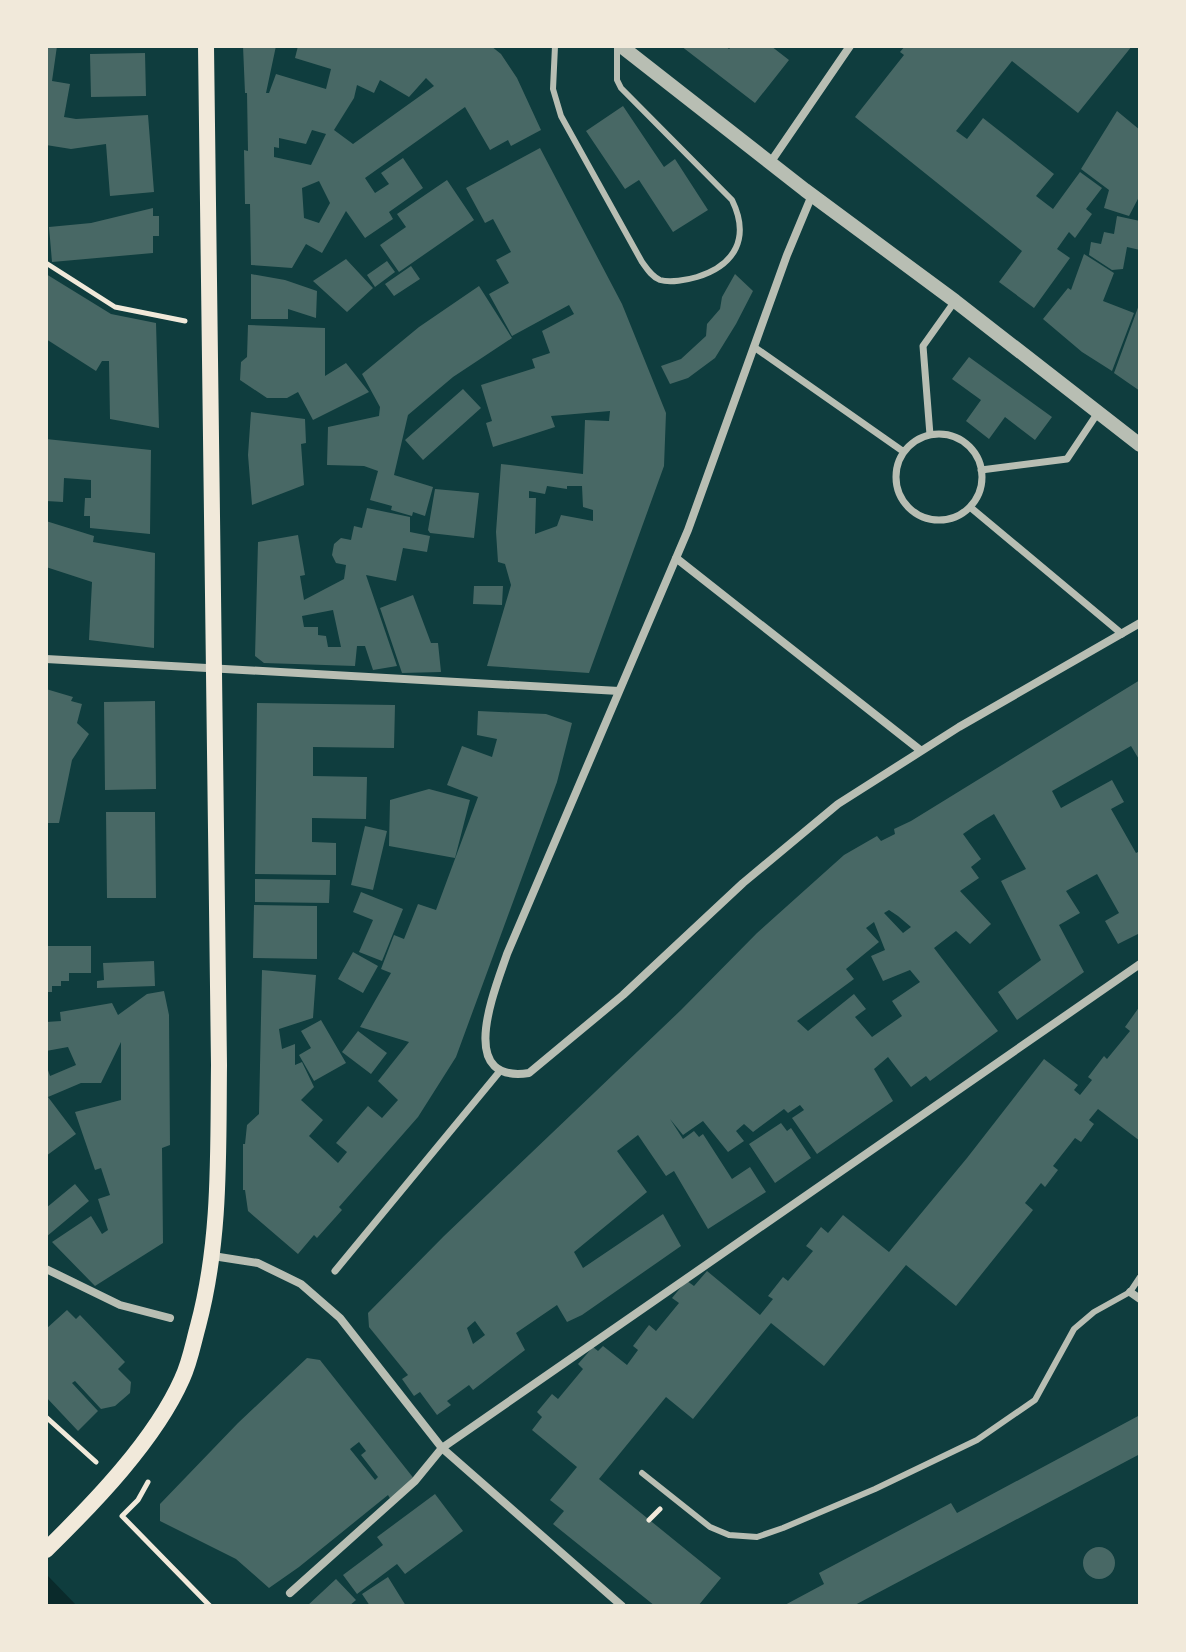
<svg xmlns="http://www.w3.org/2000/svg" width="1186" height="1652" font-family="'Crimson Pro',serif">
<rect width="100%" height="100%" fill="#0f3d3e"/>
<path fill="#0a2a2b" d="M46,1574L77,1606H46Z"/>
<path fill="#486865" fill-rule="evenodd" d="M46,46H57L52,81L70,84L64,117L76,119L148,115L154,192L110,196L106,144L71,149L46,145Z
M243,46H276L266,93H269L276,74L326,89L331,69L295,58L298,46H491L501,54L517,78L541,130L511,146L508,140L490,150L465,107L365,178L375,193L389,184L381,173L403,158L423,188L389,212L393,219L365,238L346,211L322,253L306,244L292,268L251,265L250,204H245L244,150L248,151L247,93H245ZM426,78L434,86L353,144L334,130L354,98L357,85L374,93L380,80L409,97ZM312,130L326,134L311,165L274,157V147L279,148V138L306,144ZM319,181L330,203L319,223L304,218L302,188Z
M681,46H725L729,49L732,46H771L789,60L755,103Z
M905,46H1132L1078,113L1012,61L956,131L967,139L983,118L1054,174L1036,196L1053,209L1080,172L1102,188L1086,209L1092,214L1075,238L1069,232L1057,249L1070,258L1034,308L999,282L1022,251L855,117L904,55L900,52Z
M145,53L146,96L91,97L90,54Z
M623,106L664,167L675,159L708,210L673,232L639,180L625,189L586,131Z
M1117,111L1140,130V195L1129,216L1104,208L1109,190L1081,169Z
M540,148L622,304L666,413L664,466L589,673L487,666L511,585L505,564L498,562L496,532L501,464L583,474L585,420L609,421L610,411L551,416L555,427L493,447L486,423L492,421L481,385L535,368L532,359L550,353L542,331L574,314L569,305L512,336L489,294L509,283L496,260L511,252L493,219L485,223L466,188ZM547,486L567,489V486H582L583,507L593,510V521L561,515L557,526L535,534L536,498H529V491L545,494Z
M447,180L474,220L399,272L380,245L406,227L397,214Z
M153,208V216H159V236H153V253L52,262L49,227L91,223Z
M1117,216L1140,221V250L1127,247L1123,269L1112,270L1089,255L1091,242L1101,244L1104,232L1114,234Z
M1084,254L1114,273L1103,301L1134,313L1112,371L1082,352L1043,319L1068,288L1071,290Z
M346,259L373,288L347,312L313,281Z
M387,261L395,272L375,287L367,275Z
M411,266L420,279L394,296L385,284Z
M46,274L111,314L156,323L159,428L110,419L109,361H102L96,371L46,339Z
M251,274L285,280L317,291L316,318L288,309V319H251Z
M735,274L753,291L736,324L715,358L688,378L670,384L661,366L681,359L706,336L707,324L720,309L722,297Z
M479,286L512,338L453,377L408,415L394,475L433,487L425,516L413,512L412,516L391,510L392,506L370,500L378,471L364,466L327,465L328,427L379,416L380,407L362,374L419,327Z
M1140,302V391L1114,373Z
M248,325L325,328V376L346,363L369,392L313,420L298,392L287,398H267L240,380L241,362L247,357Z
M969,357L1052,417L1035,440L1005,417L989,439L966,421L981,400L952,379Z
M463,389L481,408L423,460L405,440Z
M251,412L305,419L306,443L301,444L304,485L252,505L248,455Z
M46,439L151,450L150,534L90,528V516H84L85,498H91V480L64,478L63,502L46,501Z
M435,489L479,493L474,538L430,533L428,530Z
M367,508L410,517V532L430,536L427,552L403,548L396,581L366,575L397,666L373,670L365,646H357L355,666L264,663L255,656L258,542L298,535L305,575L300,576L304,600L344,579L346,565L336,563L332,555L334,544L341,538L351,540L354,526L362,528ZM333,610L341,647H328L326,636L318,635V627H304L302,616Z
M46,521L94,536L93,542L155,553L154,648L89,640L92,582L46,567Z
M474,586H503L502,605L473,604Z
M413,595L431,643H438L441,672L402,673L380,608Z
M1140,680V761L1131,746L1052,791L1061,808L1112,780L1124,802L1111,809L1136,853L1140,851V933L1118,944L1105,921L1119,913L1097,874L1066,891L1080,913L1059,925L1084,972L1017,1020L998,992L1041,960L1001,881L1026,869L994,814L976,825L963,834L981,859L971,867L979,878L960,891L991,924L970,944L956,931L934,948L998,1031L930,1081L926,1076L911,1087L888,1057L874,1069L893,1101L817,1154L792,1118L804,1110L800,1105L788,1113L784,1109L753,1132L744,1124L736,1131L744,1141L728,1152L703,1121L683,1135L670,1119L683,1139L694,1131L699,1137L703,1134L732,1179L750,1167L766,1192L708,1229L674,1171L666,1176L638,1135L617,1151L647,1192L574,1252L583,1268L663,1214L681,1246L582,1315L567,1322L557,1305L516,1333L525,1350L473,1390L469,1385L447,1401L451,1405L437,1415L420,1392L414,1396L402,1379L408,1375L369,1327L368,1313L444,1236L681,1010L757,933L844,855L877,836L881,841L895,834L894,829L911,821ZM889,910L898,916L911,927L903,933L884,913ZM874,922L885,950L871,956L883,981L910,970L920,982L892,1001L902,1016L872,1037L855,1017L866,1009L854,994L808,1031L797,1021L854,979L846,969L879,942L866,928ZM475,1321L485,1335L473,1344L467,1328Z
M46,689L73,697L71,701L82,704L77,723L89,734L72,760L59,823H46Z
M155,701L156,789L105,790L104,702Z
M257,703L395,705L394,748L313,747V776L367,777L366,819L312,818V842L336,843V875L255,874Z
M478,711L546,714L572,723L557,782L456,1057L418,1117L339,1207L342,1210L317,1238L314,1235L298,1254L248,1211L245,1190H243V1144H245L247,1125L259,1114L262,970L316,975L313,1018L279,1029L282,1049L295,1044V1065L302,1062L314,1087L301,1100L323,1120L309,1136L338,1163L347,1152L336,1143L368,1106L382,1118L398,1100L378,1081L409,1042L360,1027L391,973L381,969L394,935L404,939L418,904L436,910L478,797L447,785L462,746L492,757L497,739L477,735Z
M429,789L470,800L455,858L389,846L390,800Z
M106,812H155L156,898H107Z
M365,826L387,831L373,890L351,885Z
M255,879L330,880L329,903L255,902Z
M361,892L403,909L382,961L359,952L373,920L353,912Z
M254,905L317,906V959L253,958Z
M46,946H91V973H69V981H61V986H52V992H46Z
M353,952L378,966L363,993L338,979Z
M154,961L155,986L97,988V981L104,980L103,963Z
M164,991L169,1015L170,1145L162,1148L163,1243L95,1286L52,1242L91,1216L102,1234L108,1230L98,1199L110,1195L101,1168L95,1170L75,1112L121,1100V1042L101,1083H81L48,1097L76,1134L46,1156V1064L50,1076L76,1065L68,1047L46,1051V1022L61,1021L60,1012L112,1003L118,1015L147,994Z
M1140,1006V1141L1098,1109L1089,1120L1094,1124L1081,1142L1075,1138L1053,1166L1058,1170L1045,1187L1041,1183L1025,1203L1033,1210L956,1306L906,1265L824,1366L771,1323L693,1419L666,1397L599,1479L721,1578L698,1606H655L553,1524L564,1511L550,1500L577,1467L532,1430L542,1417L537,1412L552,1394L558,1399L583,1369L578,1364L593,1347L598,1351L603,1346L627,1365L638,1350L633,1346L649,1325L656,1331L679,1303L672,1298L681,1287L687,1281L694,1286L707,1271L760,1315L773,1299L768,1296L783,1277L788,1281L813,1251L806,1246L821,1227L828,1233L843,1215L889,1252L967,1158L1044,1059L1078,1085L1074,1090L1080,1095L1092,1080L1088,1077L1104,1056L1107,1059L1130,1031L1125,1027Z
M321,1020L346,1063L314,1081L299,1055L311,1048L301,1031Z
M358,1031L387,1053L371,1074L342,1052Z
M781,1123L787,1131L791,1128L811,1158L775,1183L749,1144Z
M75,1184L89,1201L46,1237V1208Z
M67,1310L76,1319L80,1315L125,1362L118,1369L131,1382L130,1393L115,1406L101,1409L75,1381L72,1383L98,1411L78,1431L46,1397V1329Z
M307,1358L320,1360L415,1480L391,1500L388,1495L299,1567L269,1588L236,1559L160,1521V1504L238,1423ZM359,1442L366,1451L361,1455L378,1477L375,1480L350,1449Z
M1140,1415V1454L853,1606H783L824,1584L819,1573L951,1503L957,1513Z
M435,1494L463,1531L405,1574L397,1564L357,1594L343,1575L383,1545L377,1537Z
M1083 1563a16 16 0 1 1 32 0a16 16 0 1 1-32 0Z
M388,1577L406,1606H370L362,1594Z
M336,1579L356,1600L349,1606H307Z"/>
<g fill="none" stroke-linecap="round" stroke-linejoin="round">
<path stroke="#f1e9da" stroke-width="5" d="M46,263L115,307L185,321
M46,1417L96,1462
M148,1482L138,1500L122,1516L210,1606
M649,1520L660,1509"/>
<path stroke="#b8beb3" stroke-width="6" d="M555,46L553,89L561,116L642,262C647,269 652,277 660,280C670,283 687,280 697,277C736,265 750,237 732,200L621,88L617,80V46
M642,1473L710,1527L729,1535L757,1537L783,1528L875,1489L977,1440L1035,1400L1074,1329L1094,1312L1130,1292L1140,1277"/>
<path stroke="#b8beb3" stroke-width="7" d="M754,347L904,452
M896 477a43 43 0 1 1 86 0a43 43 0 1 1-86 0Z
M930,435L923,346L955,301
M981,470L1067,459L1097,414
M970,507L1122,634
M335,1271L500,1071"/>
<path stroke="#b8beb3" stroke-width="8" d="M770,163L850,46
M812,195L787,255L688,530L507,954C495,990 455,1084 529,1073L623,995L743,883L838,804L959,727L1140,623
M676,558L920,750
M46,659L619,691
M213,1256L258,1263L301,1284L340,1318L442,1448L622,1606
M46,1269L120,1305L170,1318
M1130,1292L1140,1299
M290,1593L415,1481L442,1448L1140,964"/>
<path stroke="#b8beb3" stroke-width="14" d="M621,46L805,190L955,301L1140,445"/>
<path stroke="#f1e9da" stroke-width="16" d="M46,1550C94,1503 155,1440 182,1379C190,1362 193,1344 198,1326C221,1240 218,1153 219,1065L206,46"/>
</g>
<rect width="1186" height="1652" fill="none" stroke="#f1e9da" stroke-width="96"/>
</svg>
